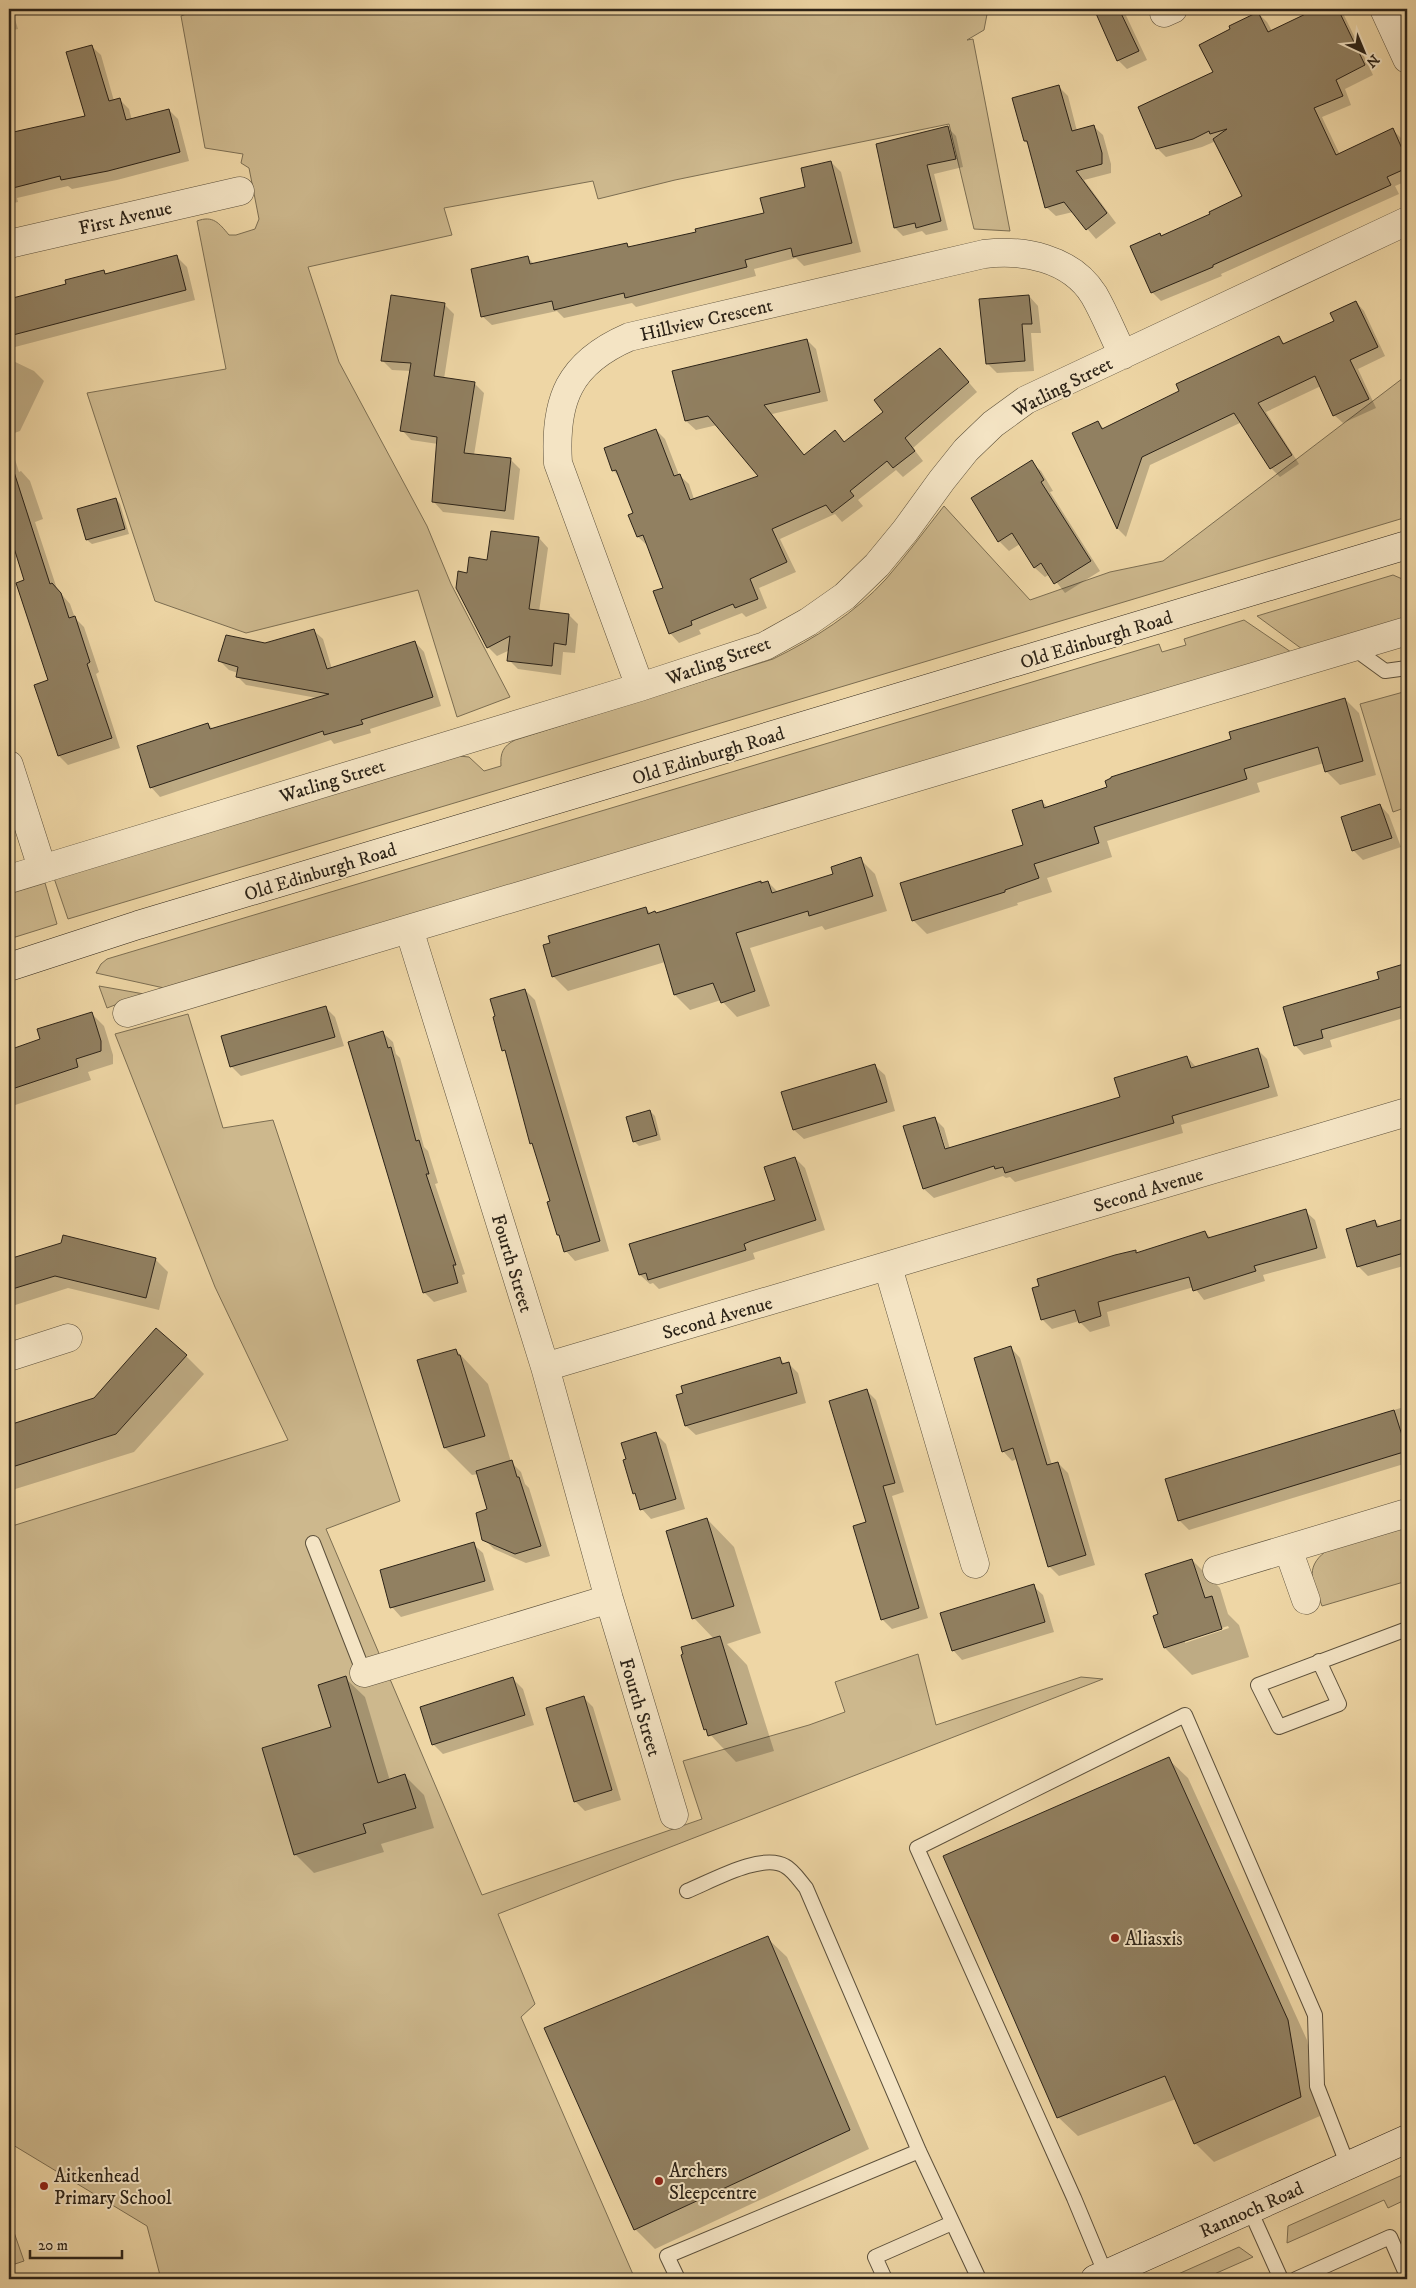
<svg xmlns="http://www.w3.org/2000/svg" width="1416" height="2288" font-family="'IM FELL DW Pica',serif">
<rect width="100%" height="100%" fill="#eed6a5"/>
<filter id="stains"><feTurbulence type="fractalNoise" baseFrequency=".004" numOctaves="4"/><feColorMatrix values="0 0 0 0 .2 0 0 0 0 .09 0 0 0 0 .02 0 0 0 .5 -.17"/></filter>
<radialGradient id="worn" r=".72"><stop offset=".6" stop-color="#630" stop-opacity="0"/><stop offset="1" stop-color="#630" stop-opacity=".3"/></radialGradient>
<path fill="#cdb88d" stroke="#7c6e52" d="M199,9H988L984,30L967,40L973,39L1010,231L974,229L949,124L675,180L598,199L593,181L444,208L452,235L308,267L339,362L427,526L451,584L510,697L457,717L418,590L246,633L155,601L87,393L226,369L197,221C213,215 219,223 229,235H236L255,229L259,219L249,168L241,163L243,154L205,148L181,16Z
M1407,375V517L68,919L54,878L459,756L469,757L484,771L501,766C500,753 503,746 515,740L773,659C814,639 855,613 886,579C906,556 925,530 944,506L1030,600L1110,572L1163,561Z
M1393,575L1407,581V616L1403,620L1302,649L1257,616Z
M1244,620L1291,652L164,988L96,973L101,964L107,959L1159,644L1162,652L1186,645L1184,639Z
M1407,691V807L1393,812L1360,704Z
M45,883L57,924L9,939V894Z
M99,986L144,994L107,1008Z
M188,1014L223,1128L273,1120L400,1501L326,1529L482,1895L702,1819L683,1761L809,1725L845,1712L835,1682L918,1654L936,1725L1081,1677L1103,1679L498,1914L535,2004L521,2017L635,2279H161L147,2226L13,2145L9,2133V1527L288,1440L215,1287L115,1034Z
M1407,1526V1581L1322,1606C1314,1583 1303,1569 1326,1551Z
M1407,2173V2199L1388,2208L1384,2200L1287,2243L1288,2226Z
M9,2218L24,2261L9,2266Z
M1239,2247L1253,2257L1203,2279H1167Z"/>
<path fill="#0003" fill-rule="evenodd" d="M9,9H16L12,10L18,29L9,31Z
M1095,9H1123L1147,60L1127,69L1118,60Z
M1318,9H1340L1342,11L1373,75L1345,89L1351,105L1322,117L1340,155L1393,130L1402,139L1407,151V181L1395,186L1399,194L1221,274L1222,276L1161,301L1152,292L1159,234L1162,237L1211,215L1244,197L1216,141L1202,147L1166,157L1157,148L1258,13L1267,22L1272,31Z
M91,46L101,55L114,101L120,100L129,109L132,120L169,110L178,119L189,161L117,180L72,189L68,186L17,198L18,202L9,204V153L30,148L86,116Z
M1059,87L1068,96L1077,131L1093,126L1103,135L1111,164V173L1084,180L1116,223L1096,239L1073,212L1056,216L1046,207L1029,145L1025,141Z
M948,128L956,136L963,167L934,174L948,230L926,235L922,231L903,236L895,228L877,145Z
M831,162L841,172L861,252L804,266L796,258L754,269L756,276L636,307L632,303L564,318L557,311L492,325L482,316L528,258L535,265L626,245L630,248L697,233L765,214L806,188Z
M177,257L187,267L195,300L15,347L9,341V300L68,285L103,272L107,275Z
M1407,276V289L1403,278Z
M1029,296L1038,306L1041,333H1031L1034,371L997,373L987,363Z
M1356,302L1364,311L1385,356L1358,369L1376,408L1343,423L1334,415L1321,386L1266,412L1299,464L1280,477L1271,468L1242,422L1150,465L1126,537L1118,529L1074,433L1098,422L1104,429L1181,392L1279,338L1286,345L1336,321Z
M445,305L454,314L444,379L474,383L484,393L474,455L511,460L520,469L514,520L443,512L434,502L438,444L411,440L402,430L411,371L392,370L382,360Z
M807,340L816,349L828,401L772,414L805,456L835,432L846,443L885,413L940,349L977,392L913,448L923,461L903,477L896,470L858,500L863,506L842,522L835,514L780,539L796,572L759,588L767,608L746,617L742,613L699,630L701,634L679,643L670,633L664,589L648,546L638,537L630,516L635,514L620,478L613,470L656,430L665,439L679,475L689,484L694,499L760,477L717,425L696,430L686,421L674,372Z
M9,359L34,371L44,381L20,431L9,435Z
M9,441L19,472L21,471L30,481L43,519L35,522L57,589L70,604L75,618L84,627L99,672L96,674L120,748L68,765L59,756L50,681L26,581L12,541L9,539Z
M1031,462L1041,471L1053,491L1050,492L1100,571L1065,593L1050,574L1045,577L1035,568L1020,544L1009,551L999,541Z
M116,499L120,504L129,534L92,544L87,540L78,510Z
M539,538L548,548L539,612L569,615L578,624L575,653L563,652L561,675L518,669L509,660L510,650L497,656L488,647L468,574Z
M313,630L323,639L332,669L415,642L424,652L441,706L370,729L371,733L334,744L331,740L160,797L151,787L208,724L213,729L317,698L246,685L237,676L238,673L229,670L220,661L265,644Z
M1345,699L1359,713L1376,775L1340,785L1326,771L1324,763L1257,783L1260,792L1107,841L1112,857L1047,878L1052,892L1017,903L1018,905L927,934L913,920L1025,846L1042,801L1048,808L1108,788Z
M1380,805L1389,815L1401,847L1363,860L1353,850Z
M860,859L875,874L887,911L825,930L822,926L750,948L770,1006L737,1017L721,1000L690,1010L675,995L665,962L568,991L553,976L646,908L651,914L657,915L760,882L762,884L768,882L778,892L835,875Z
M1406,964L1407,1017L1330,1040L1332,1047L1304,1055L1295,1045L1381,980Z
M525,990L535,1000L609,1251L575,1261L566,1251L562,1238L558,1235L552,1202L535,1147L531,1143L507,1054L504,1050Z
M325,1007L335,1017L344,1046L241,1076L231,1066Z
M91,1013L104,1026L113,1055V1064L88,1072L91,1080L9,1107V1051L42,1040Z
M383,1033L393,1042L396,1054L400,1058L424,1147L428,1151L438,1183L435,1184L465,1274L462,1275L467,1292L434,1302L424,1292Z
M1258,1050L1267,1059L1278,1096L1181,1125L1183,1133L1015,1182L1010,1177L1006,1178L1003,1176L934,1198L924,1189L905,1127L934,1118L944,1128L950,1149L1122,1098L1187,1057L1196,1067ZM937,1128H939L948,1155L945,1156Z
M875,1066L885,1075L895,1111L804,1139L794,1130L783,1093Z
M650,1111L655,1116L661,1140L639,1146L634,1141Z
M795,1158L805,1168L825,1230L753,1253L755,1259L659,1289L653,1283L650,1284L640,1275L777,1201Z
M1305,1211L1315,1220L1326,1258L1263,1275L1265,1281L1204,1300L1194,1287L1107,1312L1110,1326L1090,1332L1079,1321L1052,1329L1042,1319L1135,1252L1138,1254L1205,1232L1211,1238Z
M1407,1220V1265L1368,1276L1358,1266L1375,1221L1381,1227Z
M62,1244L155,1259L168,1272L159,1310L68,1288L9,1307V1261Z
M1011,1348L1020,1358L1052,1465L1058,1463L1068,1473L1095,1565L1059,1576L1049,1566L1017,1459L1012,1461L1003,1451Z
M456,1350L488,1384L511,1462L521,1472L525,1484L529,1488L550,1556L526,1563L494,1549L484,1539L489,1510L478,1474L472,1475L445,1448Z
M186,1356L204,1374L134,1452L9,1491V1426L95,1399Z
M780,1359L785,1364L788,1363L798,1373L806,1403L696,1435L686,1426Z
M867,1391L876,1400L904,1492L892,1496L928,1618L892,1629L882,1619L867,1523Z
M1407,1406V1463L1189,1530L1179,1520L1167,1480Z
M656,1434L666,1444L685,1509L651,1519L642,1509L638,1497L634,1493Z
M707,1519L734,1547L761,1633L727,1644L747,1665L774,1751L736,1762L705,1729L714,1639L694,1618Z
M473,1544L483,1553L494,1590L401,1617L392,1607Z
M1192,1560L1220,1588L1228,1614L1239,1625L1249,1657L1192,1675L1165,1648L1160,1615ZM1228,1626L1229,1628L1185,1643V1640Z
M1033,1586L1043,1595L1054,1632L962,1660L953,1650Z
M345,1678L365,1697L390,1781L405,1776L424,1795L434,1828L381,1844L384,1852L314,1873L295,1854L333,1728Z
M513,1679L523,1689L534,1725L443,1754L433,1744Z
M584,1698L593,1707L621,1800L585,1811L575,1801Z
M1168,1759L1188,1778L1307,2040L1320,2116L1214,2162L1195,2143L1176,2099L1078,2136L1058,2117Z
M767,1938L787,1957L869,2149L655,2249L635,2229Z
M46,2276L50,2279H37Z"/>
<path fill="#918061" stroke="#2c2318" d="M1094,9H1119L1139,51L1117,61Z
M1316,9H1338L1365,65L1336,80L1343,96L1314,108L1336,155L1393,128L1407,160V168L1387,177L1391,185L1213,265V267L1151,293L1130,246L1160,233L1161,236L1210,214L1209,212L1242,196L1213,139L1227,129L1210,134L1209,131L1193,139L1156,149L1138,107L1213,72L1199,45L1230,29L1229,26L1258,12L1268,32Z
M92,45L109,101L120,98L126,120L169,109L180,152L108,171L61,180L60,176L9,189V133L85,116L66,52Z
M1059,85L1072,131L1094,125L1102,153V164L1076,171L1107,213L1086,230L1064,202L1045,208L1027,141H1024L1012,98Z
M948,126L956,159L927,165L941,221L916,228L915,223L894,228L876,144Z
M831,161L852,243L793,257L791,248L745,260L747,267L625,298L624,293L554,310L552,301L481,317L471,269L528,256L530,264L627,243L628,247L696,232L695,229L764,213L760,198L805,187L801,168Z
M177,255L186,290L9,336V299L66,284L65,280L104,270L105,274Z
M391,295L445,303L434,376L475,382L464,453L511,458L505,511L432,502L437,437L400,431L411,363L381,361Z
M1029,295L1032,324H1022L1025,361L986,364L979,299Z
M1356,301L1378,347L1350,360L1369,399L1333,416L1315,376L1258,403L1292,455L1270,469L1234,413L1142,457L1117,529L1072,433L1098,421L1102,429L1179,391L1176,384L1279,336L1283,344L1334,321L1330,313Z
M807,339L820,392L764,405L804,455L835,430L844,442L883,412L874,400L940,348L969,382L905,438L915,451L893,468L887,461L850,491L854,496L832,513L826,505L772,529L787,562L750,579L758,599L735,608L733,604L691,621L692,625L669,634L653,591L663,588L643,535L637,537L628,515L633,513L616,470L612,471L604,448L656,429L674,476L680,474L690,500L758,476L708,416L685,421L672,371Z
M1032,460L1044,480L1041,482L1091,561L1054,584L1041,563L1034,568L1012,533L998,542L971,498Z
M14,472L50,584L52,583L61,593L69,618L75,616L90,662L87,664L112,738L58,756L34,685L48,680L16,583L24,580L9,532V473Z
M116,498L125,529L86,540L77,509Z
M491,531L539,537L529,609L569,614L566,645L554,643L552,666L507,661L510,636L487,648L456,588L458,571L467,573L469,557L487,560Z
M314,629L327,669L415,641L433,697L361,720L363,724L324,735L323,731L150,788L137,746L208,723L210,729L329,694L236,677L238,667L218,661L226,635L265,643Z
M1345,698L1363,761L1325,772L1318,747L1244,769L1247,779L1094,827L1099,843L1034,864L1039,878L1005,890V892L912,921L900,883L1023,845L1012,810L1042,800L1044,808L1107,787L1105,781L1111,778V777L1231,739L1229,732Z
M1380,804L1392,838L1352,851L1341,817Z
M861,857L873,896L809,916L808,911L736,933L755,991L721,1003L713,983L674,995L659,944L552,977L543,945L550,943L548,936L646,907L648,914L655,911L656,913L761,881V883L768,881L772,893L833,874L831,867Z
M1407,963V1005L1321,1030L1323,1038L1294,1046L1283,1007L1379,979L1377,972Z
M525,989L600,1241L564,1252L559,1235H557L547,1202L550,1201L532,1143L530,1144L505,1050L502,1051L493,1017L495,1016L490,999Z
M326,1006L335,1037L230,1067L221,1036Z
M92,1012L101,1041V1051L76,1059L78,1067L9,1090V1050L40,1039L37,1029Z
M383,1031L388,1048L391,1047L416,1141L419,1140L429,1174H426L456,1265H453L458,1283L423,1293L348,1042Z
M1258,1048L1269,1087L1172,1116L1174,1123L1005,1173L1003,1167L995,1169L994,1166L923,1189L903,1126L935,1117L945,1149L1120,1097L1114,1078L1187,1056L1191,1068Z
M875,1064L887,1102L793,1130L781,1092Z
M650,1110L657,1135L633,1142L626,1117Z
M795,1157L816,1220L751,1241L744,1244L746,1250L727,1256L648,1280L646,1273L639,1275L629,1244L775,1200L764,1167Z
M1306,1209L1317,1248L1254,1266L1256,1271L1193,1291L1189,1277L1098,1302L1101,1316L1079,1323L1075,1310L1041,1320L1032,1288L1039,1286L1037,1279L1115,1255L1136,1250V1253L1205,1231L1208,1238Z
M1407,1218V1252L1357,1267L1346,1229L1375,1220L1377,1227Z
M63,1235L156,1258L146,1298L55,1276L9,1290V1259L61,1243Z
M156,1328L187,1355L116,1434L9,1468V1425L94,1398Z
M1011,1346L1047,1465L1058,1462L1086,1555L1048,1567L1013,1448L1002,1452L974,1358Z
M456,1349L458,1355H460L485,1436L444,1448L417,1360Z
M780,1357L782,1364L789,1362L797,1393L685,1426L676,1395L683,1393L681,1386Z
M867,1389L895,1483L883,1486L919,1608L881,1620L853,1526L866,1522L829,1401Z
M1394,1410L1407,1451L1178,1521L1165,1479Z
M656,1432L676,1499L640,1510L635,1493L633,1494L623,1460L626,1459L621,1443Z
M512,1460L517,1477H519L541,1546L515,1554L482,1540L476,1513L487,1509L476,1471Z
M707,1518L734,1606L692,1619L666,1531Z
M474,1542L485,1581L390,1608L380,1570Z
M1192,1559L1205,1598L1212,1596L1222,1629L1164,1648L1153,1616L1158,1614L1145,1574Z
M1034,1584L1045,1622L952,1651L940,1613Z
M720,1636L747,1724L708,1736L706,1729L704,1730L690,1685L681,1655L683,1654L681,1647Z
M346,1676L378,1783L405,1774L416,1808L363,1824L366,1833L294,1855L262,1748L331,1727L318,1685Z
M513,1677L525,1715L432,1745L420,1707Z
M584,1696L612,1790L574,1802L546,1708Z
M1169,1757L1288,2020L1301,2097L1194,2144L1165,2076L1057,2118L943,1856Z
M768,1936L850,2130L634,2230L544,2028Z"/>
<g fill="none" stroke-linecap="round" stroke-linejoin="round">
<defs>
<path id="lane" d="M1352,647L1385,671L1407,668
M313,1543L364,1673
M1319,1661L1339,1704L1279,1727L1258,1685L1407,1629
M687,1891C710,1882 762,1852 785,1866C793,1870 800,1881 806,1888L919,2151L979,2279
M1250,2210L1281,2279
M1106,2275L1074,2198L917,1848L1185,1715L1315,2015L1317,2086L1348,2166
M678,2279L667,2256L919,2151
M885,2279L875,2257L952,2223
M1296,2279L1390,2237L1407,2276"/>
<path id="street" d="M1384,9L1407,59
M1164,13L1173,9
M9,244L240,191
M640,687L558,463C554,400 569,363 629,337L984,254C1023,249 1071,258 1094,295C1105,314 1113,335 1123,355
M9,765L42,868
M9,879L640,687L765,646L808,622L845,596L877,565L905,531L942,480L966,450L993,424L1026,400L1407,221
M409,929L545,1367L609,1599L674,1815
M127,1013L1407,631
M888,1267L975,1564
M9,1357L68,1338
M545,1367L1407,1112
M1288,1549L1306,1600
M1217,1570L1407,1513
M364,1673L609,1599"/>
<path id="secondary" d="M9,967L138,925L1407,545
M1095,2279L1407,2139"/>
</defs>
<use href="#lane" stroke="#5c503b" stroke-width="16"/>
<use href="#street" stroke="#5c503b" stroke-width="29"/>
<use href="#secondary" stroke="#2c2318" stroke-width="29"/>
<use href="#lane" stroke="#f4e4c4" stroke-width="14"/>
<use href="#street" stroke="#f4e4c4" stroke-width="28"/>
<use href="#secondary" stroke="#f4e4c4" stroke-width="28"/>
</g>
<g fill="#8f2418" stroke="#f4e4c4" stroke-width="2">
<circle cx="1115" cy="1938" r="5"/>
<circle cx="659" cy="2181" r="5"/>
<circle cx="44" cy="2186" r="5"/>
</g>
<g text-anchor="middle" stroke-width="4" stroke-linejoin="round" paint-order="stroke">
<g font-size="19" fill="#2c2318" stroke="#f4e4c4">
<text transform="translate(125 217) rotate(-13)" y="7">First Avenue</text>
<text transform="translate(706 319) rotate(-13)" y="7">Hillview Crescent</text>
<text transform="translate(1062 386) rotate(-27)" y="7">Watling Street</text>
<text transform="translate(1096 639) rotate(-17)" y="7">Old Edinburgh Road</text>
<text transform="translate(718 660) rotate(-20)" y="7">Watling Street</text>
<text transform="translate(708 755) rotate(-17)" y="7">Old Edinburgh Road</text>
<text transform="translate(332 780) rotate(-17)" y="7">Watling Street</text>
<text transform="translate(320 871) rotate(-17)" y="7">Old Edinburgh Road</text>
<text transform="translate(1148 1189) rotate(-17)" y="7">Second Avenue</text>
<text transform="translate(513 1263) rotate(73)" y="7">Fourth Street</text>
<text transform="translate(717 1317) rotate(-16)" y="7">Second Avenue</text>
<text transform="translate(641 1707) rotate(73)" y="7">Fourth Street</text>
<text transform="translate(1251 2209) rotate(-24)" y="7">Rannoch Road</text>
</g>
<g font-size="19" fill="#2c2318" stroke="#f4e4c4" text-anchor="start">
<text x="1125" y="1945">Aliasxis</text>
<text x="669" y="2177">Archers<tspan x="669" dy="22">Sleepcentre</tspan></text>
<text x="54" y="2182">Aitkenhead<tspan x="54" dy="22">Primary School</tspan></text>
</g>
</g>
<rect width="1416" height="2288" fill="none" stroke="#eed6a5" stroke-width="30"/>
<rect x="10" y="10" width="1396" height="2268" fill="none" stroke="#2c2318" stroke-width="2.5"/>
<rect x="15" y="15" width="1386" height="2258" fill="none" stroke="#2c2318"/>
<g transform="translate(1364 52) rotate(136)" stroke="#f4e4c4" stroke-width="4" paint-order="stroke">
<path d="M0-4L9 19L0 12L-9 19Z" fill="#2c2318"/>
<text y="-8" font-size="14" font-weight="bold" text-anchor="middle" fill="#2c2318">N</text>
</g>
<path d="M30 2250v8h92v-8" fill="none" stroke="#2c2318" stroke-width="2.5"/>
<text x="38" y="2250" font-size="15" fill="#2c2318" stroke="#f4e4c4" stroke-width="4" paint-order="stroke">20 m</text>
<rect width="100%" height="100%" filter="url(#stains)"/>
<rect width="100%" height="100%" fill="url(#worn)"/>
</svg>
